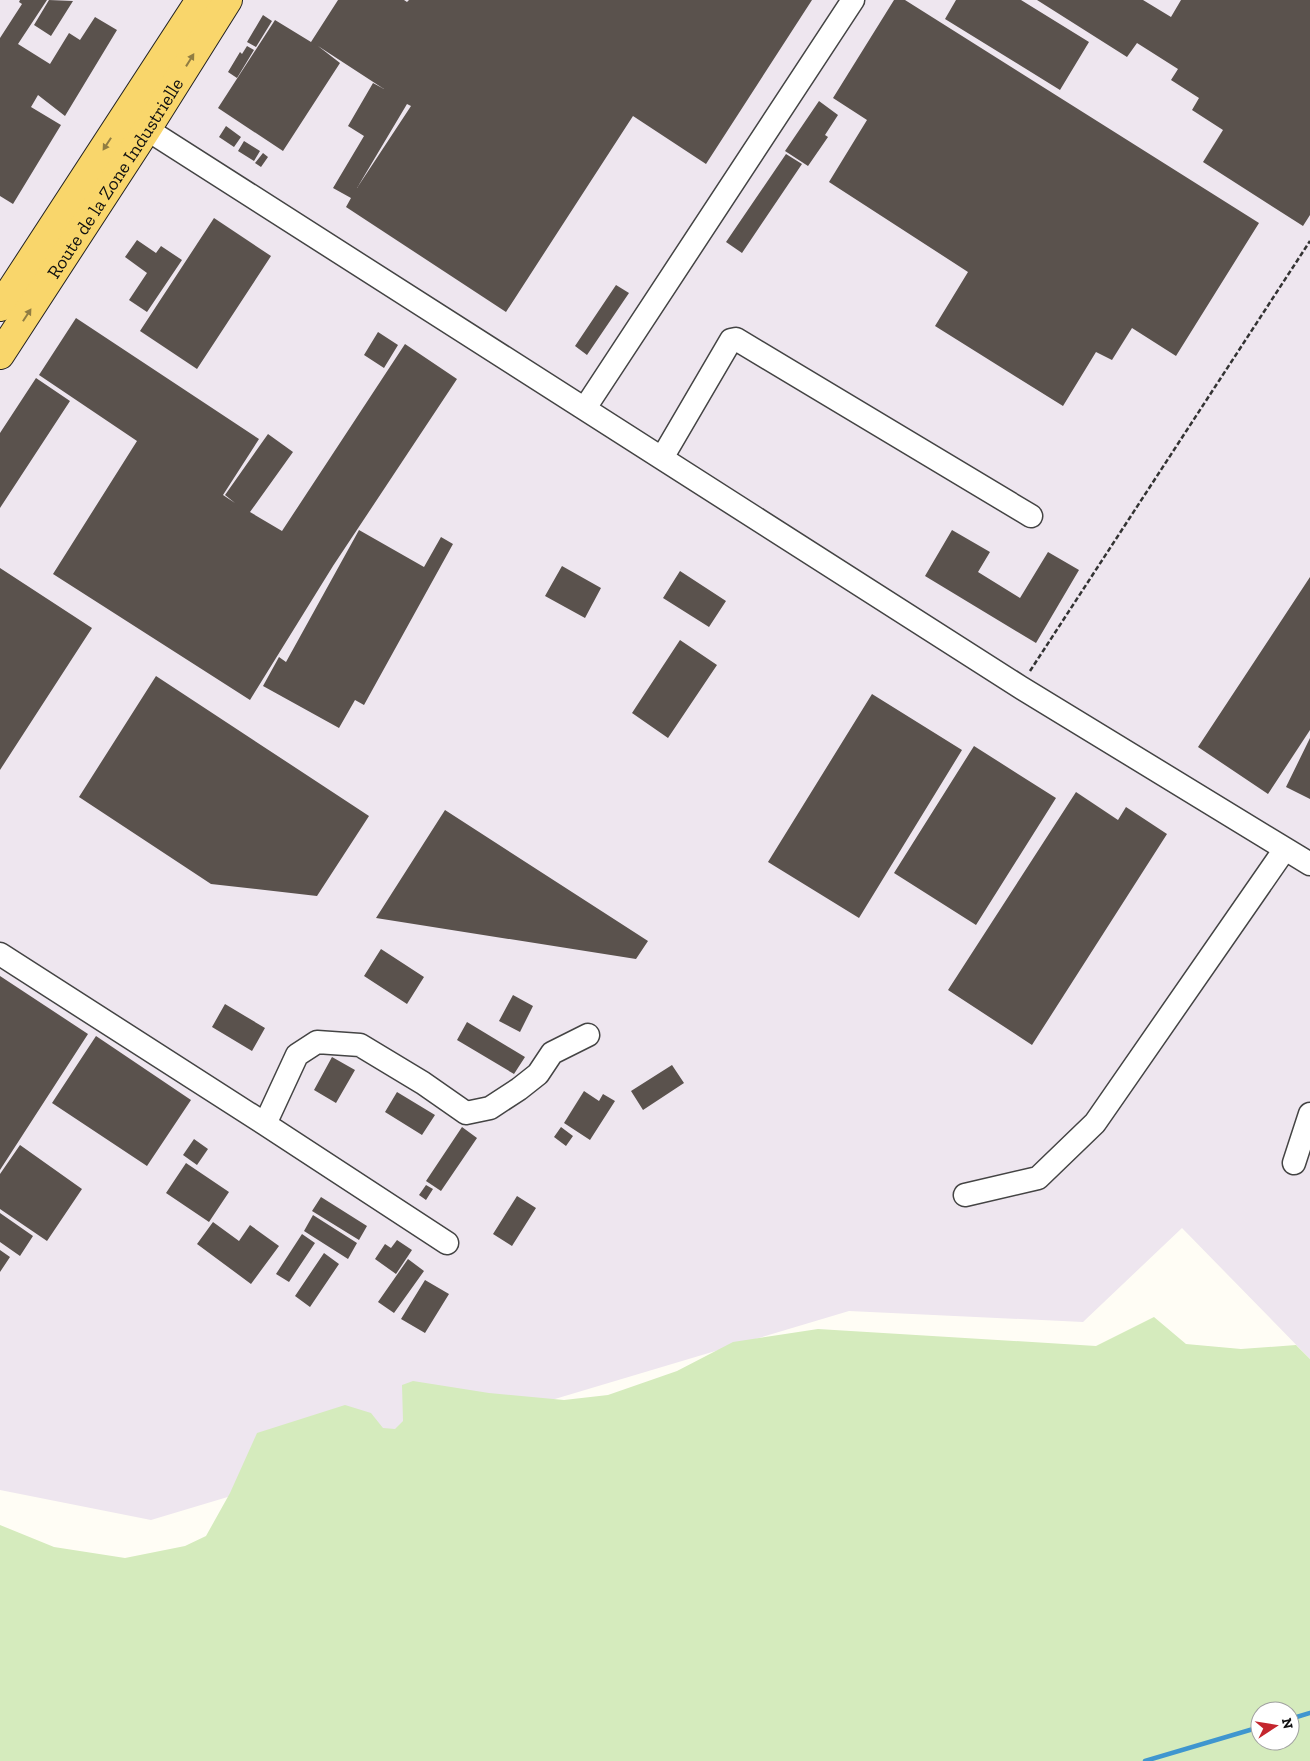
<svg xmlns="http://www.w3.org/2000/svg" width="1310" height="1761" font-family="'Zilla Slab',serif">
<rect width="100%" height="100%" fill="#fffdf5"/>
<path fill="#eee6ef" d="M0,0H1310V1359L1182,1228L1083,1322L849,1311L151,1520L0,1490Z"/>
<path fill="#d5ebbd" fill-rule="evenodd" d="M1154,1317L1186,1344L1241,1349L1296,1345L1310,1359V1761H0V1525L54,1547L125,1558L185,1546L206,1536L230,1493L257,1433L345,1405L371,1413L383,1428L395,1429L403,1421L402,1385L413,1381L489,1393L564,1400L608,1395L677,1371L733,1342L818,1329L1096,1346ZM1260,1711H1290V1741H1260Z"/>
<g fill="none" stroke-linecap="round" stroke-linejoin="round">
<path stroke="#3f96cf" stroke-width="4.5" d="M1290,1719L1310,1713
M1145,1761L1260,1727"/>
</g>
<path fill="#5a524d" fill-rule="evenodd" d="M20,0H47L18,44L50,64L69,33L80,40L95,17L117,30L65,116L38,95L31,107L61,125L13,204L0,196V38L22,4L19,2Z
M49,0L73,1L51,36L34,25Z
M338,0H404L407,2L409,0H812L706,164L633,116L506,312L346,207L351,198L333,188L364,136L348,126L373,83L384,89L318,46L340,63L283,151L218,108L275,20L311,42ZM407,104L411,106L357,188Z
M894,0H905L1259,223L1176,356L1132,328L1112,360L1096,352L1063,406L935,326L968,272L829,182L867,120L833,98Z
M956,0H1021L1089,42L1060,90L945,19Z
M1037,0H1143L1171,17L1181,0H1310V215L1303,226L1203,162L1223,130L1192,110L1199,98L1171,80L1178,69L1137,43L1127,57Z
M263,15L272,21L256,47L247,42Z
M247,46L254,50L237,78L228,72L240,52L242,54Z
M819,101L838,115L825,135L828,137L808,166L785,151Z
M226,126L241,137L234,147L219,137Z
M244,141L260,151L254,161L238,151Z
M263,153L268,157L261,167L255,163Z
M786,154L802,164L742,253L726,242Z
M214,218L271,256L197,369L140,331Z
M137,240L156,253L161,246L182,260L147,312L129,300L147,273L125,257Z
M616,285L629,293L587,355L575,346Z
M76,318L259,439L223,495L235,503L225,495L268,434L293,452L250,512L282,531L405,344L457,379L333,566L250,700L53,574L137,441L39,375Z
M378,332L398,345L384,368L364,355Z
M36,378L70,401L0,508V433Z
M359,530L424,567L441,537L453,544L364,705L355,700L339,728L263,686L279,657L286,662Z
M952,530L990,552L978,572L1020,598L1048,552L1079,570L1036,643L925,576Z
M562,566L601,588L585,618L545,596Z
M0,568L92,628L0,770Z
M680,571L726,601L709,627L663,598Z
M1310,577V730L1268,794L1198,747Z
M680,640L717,665L668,738L632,713Z
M156,676L369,816L317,896L211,884L79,797Z
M872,694L962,750L859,918L768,862Z
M1310,738V799L1286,787Z
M974,746L1056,798L976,925L894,873Z
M1076,792L1118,820L1126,807L1167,834L1032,1045L948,990Z
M445,810L648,941L636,959L376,918Z
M381,949L424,977L407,1004L364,976Z
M0,976L88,1034L0,1170Z
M513,995L533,1006L520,1032L499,1021Z
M225,1004L265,1028L252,1051L212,1027Z
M467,1022L525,1057L514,1074L457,1040Z
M96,1036L191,1100L147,1166L52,1103Z
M332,1057L355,1070L336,1103L314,1090Z
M672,1065L684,1083L643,1110L631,1091Z
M584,1091L599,1101L603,1094L615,1101L590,1140L564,1123Z
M397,1092L435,1115L422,1135L385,1112Z
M462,1127L477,1138L441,1191L426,1181Z
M561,1127L573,1136L566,1146L554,1137Z
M194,1139L208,1149L197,1165L183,1155Z
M20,1145L82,1189L47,1241L0,1209V1174Z
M186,1163L229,1192L209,1222L166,1193Z
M426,1185L433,1189L426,1200L419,1195Z
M517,1196L536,1208L512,1246L493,1234Z
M321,1197L367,1226L359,1240L312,1211Z
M0,1213L33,1236L20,1256L0,1242Z
M313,1215L357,1243L348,1259L304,1231Z
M213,1222L239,1241L250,1225L279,1246L251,1284L197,1244Z
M302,1234L315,1243L289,1282L276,1274Z
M397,1240L412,1250L396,1274L375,1259L385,1244L391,1248Z
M0,1250L10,1257L0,1272Z
M324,1253L339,1264L310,1307L295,1296Z
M408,1259L424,1271L394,1313L378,1302Z
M425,1280L449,1294L425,1333L401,1319Z"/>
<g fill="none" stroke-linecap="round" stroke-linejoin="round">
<defs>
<path id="minor" d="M134,121L1020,687L1310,864
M585,408L853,0
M662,458L731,340L736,339L1031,516
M0,954L265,1124L447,1243
M265,1124L297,1055L317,1042L360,1045L423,1083L466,1113L490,1108L519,1089L538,1074L552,1053L588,1035
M1294,1163L1310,1114
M965,1195L1038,1178L1095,1123L1285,849"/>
<g id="major">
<path d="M0,307L200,0"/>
<path id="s1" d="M0,355L147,129L228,0"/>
</g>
</defs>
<use href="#minor" stroke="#444" stroke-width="25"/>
<use href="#major" stroke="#222" stroke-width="30"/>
<path stroke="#333" stroke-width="2.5" stroke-dasharray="5 2.5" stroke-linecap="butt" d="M1030,671L1310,241"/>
<use href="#minor" stroke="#fff" stroke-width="22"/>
<use href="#major" stroke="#f9d66b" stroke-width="28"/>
</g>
<defs><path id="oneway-solid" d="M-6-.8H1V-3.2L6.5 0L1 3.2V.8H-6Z" transform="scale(1.25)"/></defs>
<g fill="#917d42">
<use href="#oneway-solid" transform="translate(190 60) rotate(-58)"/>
<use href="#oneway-solid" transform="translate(107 144) rotate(123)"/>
<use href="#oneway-solid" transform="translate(27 315) rotate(-57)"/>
</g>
<g text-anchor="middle" stroke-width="5" stroke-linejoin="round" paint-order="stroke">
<g font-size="19" fill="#111" stroke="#fff">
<text dy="7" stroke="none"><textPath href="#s1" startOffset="211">Route de la Zone Industrielle</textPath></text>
</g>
</g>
<g transform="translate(1275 1726) rotate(78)"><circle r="24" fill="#ffffff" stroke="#a0a0a0"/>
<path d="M0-4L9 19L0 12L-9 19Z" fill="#c4262e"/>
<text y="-8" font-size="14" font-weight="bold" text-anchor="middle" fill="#111111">N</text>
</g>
</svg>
